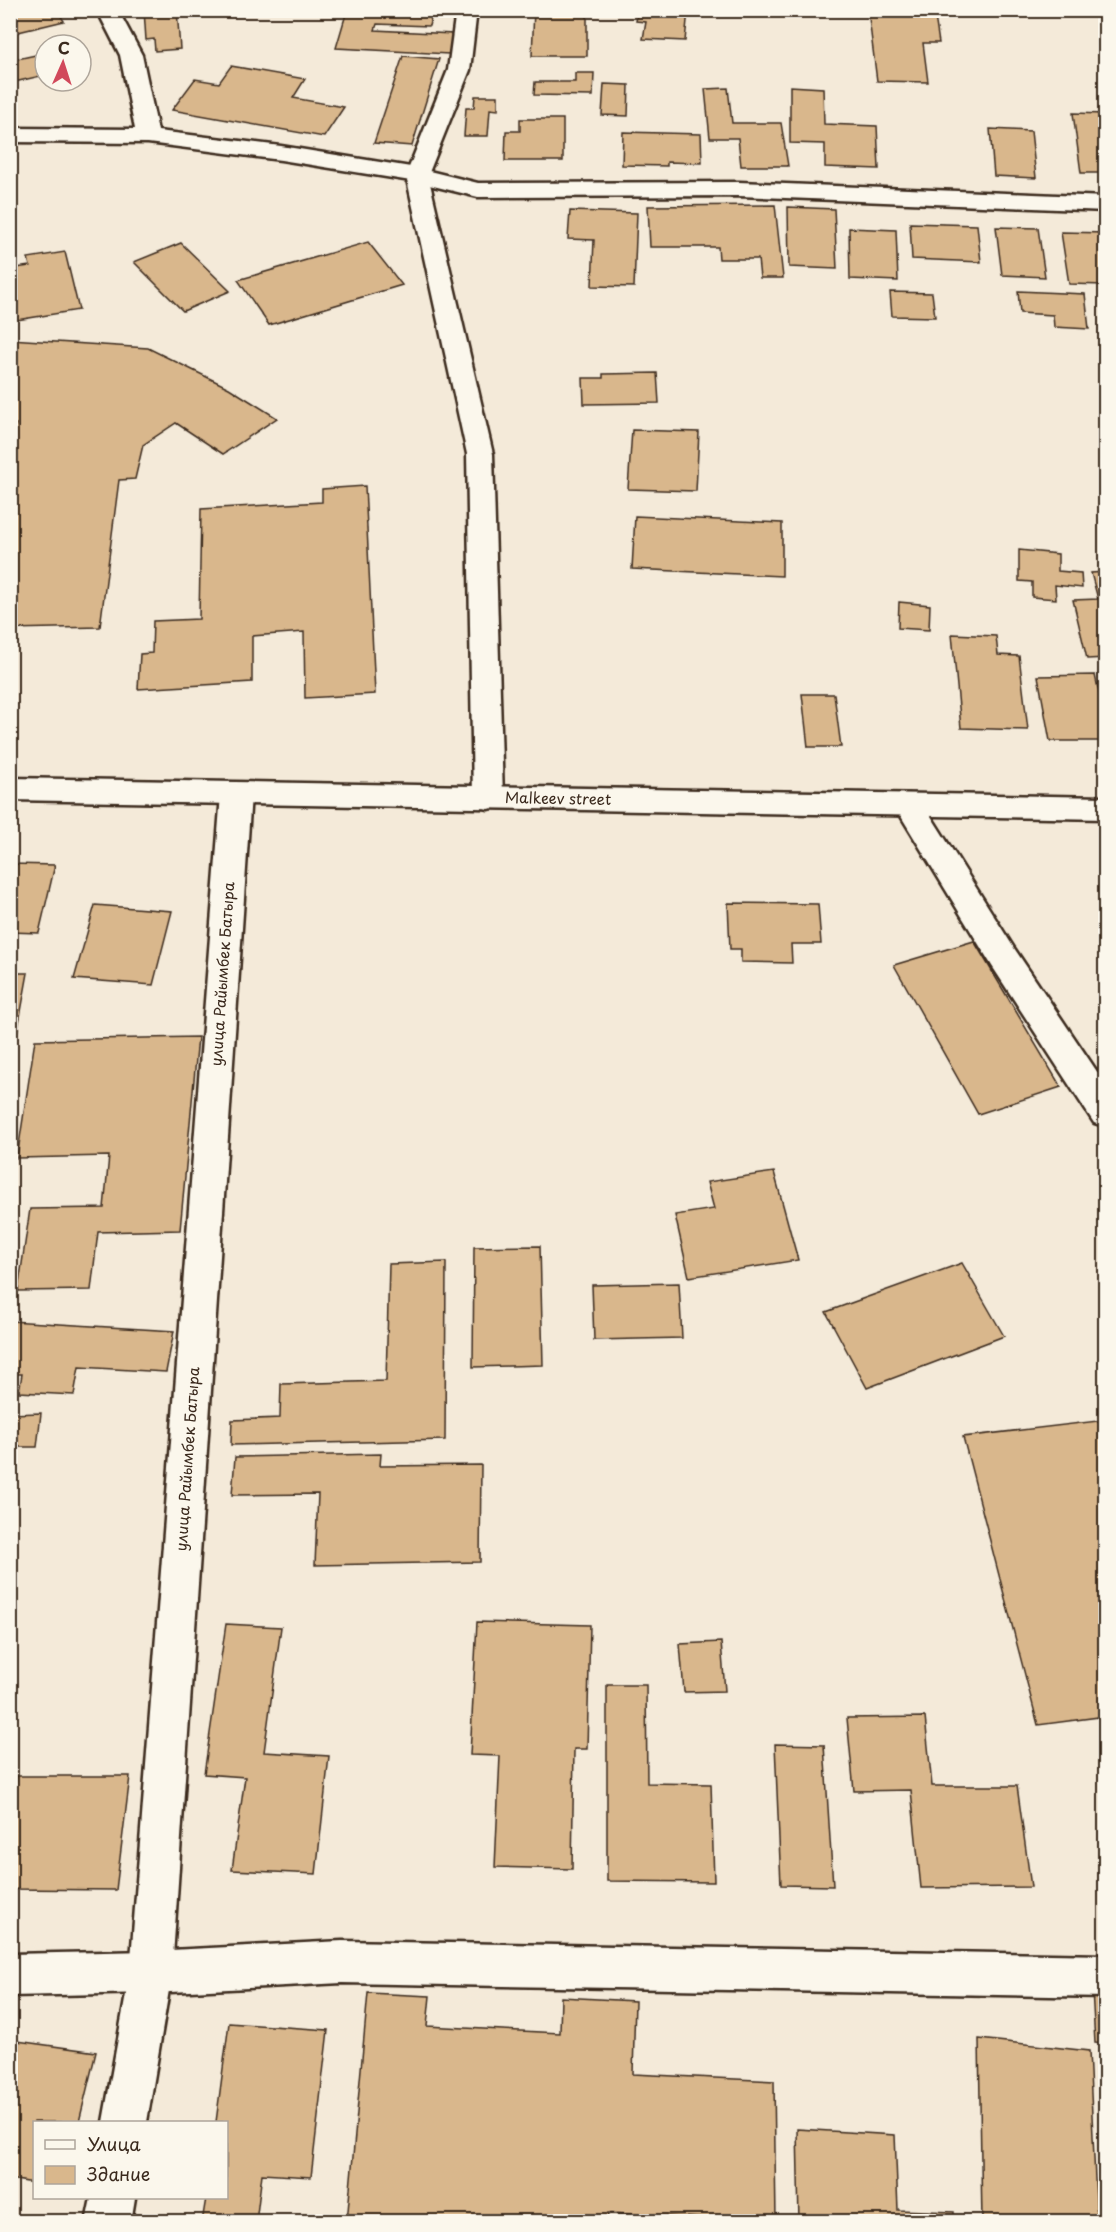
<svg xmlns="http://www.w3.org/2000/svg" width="1116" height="2232" font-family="'Playpen Sans',sans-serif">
<rect width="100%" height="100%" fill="#f4ead9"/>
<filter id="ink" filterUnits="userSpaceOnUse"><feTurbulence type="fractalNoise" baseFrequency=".0167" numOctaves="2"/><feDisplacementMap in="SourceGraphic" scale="12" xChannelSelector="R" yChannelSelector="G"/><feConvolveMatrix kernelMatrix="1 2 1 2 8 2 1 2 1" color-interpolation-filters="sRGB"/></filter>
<g filter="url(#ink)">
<path fill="#d9b78c" stroke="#3b2a1e" stroke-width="1.5" d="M10,10H57L64,21L10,34Z
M144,10H177L180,49L155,51L154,39L146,40Z
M382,10H433L429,26L377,24L375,30L453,34L449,54L336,48L346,14L380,16Z
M534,10H587V56H532Z
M638,10H688L685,41L643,39L646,22L636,21Z
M868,10H934L939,43H923L928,82L877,81Z
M45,53V75L10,83V56L13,60Z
M403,56L439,59L412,146L374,143Z
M231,66L305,79L293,98L344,107L324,137L172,110L195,79L219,83Z
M575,73H594L593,96L534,95L535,82H575Z
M604,84L629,85L628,116L602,115Z
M790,86L823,88L824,124L877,126L879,169L825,167V144L790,143Z
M728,88L732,123H781L788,166H741L738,138H710L705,89Z
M475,96H498V110L490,109L488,136H464L466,108H474Z
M1073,113L1104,114L1106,173H1081Z
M520,119H563V161H505L506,131H520Z
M990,129L1031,131L1036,178L994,176Z
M623,132L701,134L702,163L667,162V166L622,165Z
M775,205L783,278H760L758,259H719L718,247H650L648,206Z
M788,207L834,209L837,269L789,267Z
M570,211L637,213L634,287L592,286L594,240L568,239Z
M910,223L977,225L981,262L912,259Z
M996,227L1038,228L1045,277L1002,275Z
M849,228L896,230L898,281L850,279Z
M1061,232L1106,233V285L1069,284Z
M368,242L402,285L269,325L238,280Z
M181,243L230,291L183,311L134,262Z
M65,252L79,310L10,321V269L30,266L28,258Z
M1018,291L1085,294L1089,329L1054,327L1053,315L1020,313Z
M890,292L932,293L935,317L892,316Z
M10,339L148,348L229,388L277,418L223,454L176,423L143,445L135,479L119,480L100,627L10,629V454L16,424H10Z
M657,373L659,403L584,404L583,378H603V374Z
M632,430L699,432L696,491L628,489Z
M365,486L375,694L305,698L304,632L252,636V682L138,689L140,654L152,653L153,621L199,619L201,509L322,502V489Z
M635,516L782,523V576L632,569Z
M1019,550L1058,554V571L1081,573L1082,588L1055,585L1056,599L1032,597V582L1019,581Z
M1106,572V658L1087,659L1073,600L1098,599L1091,573Z
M899,602L930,605L929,630L898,628Z
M952,634L996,636L998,655L1019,656L1028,730L961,728Z
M1095,675L1106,723V741H1050L1038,676Z
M802,694H834L841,747H808Z
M10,864L55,865L39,933L10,932Z
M728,903L818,904L821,944H791L792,963L741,962V949H730Z
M95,905L172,911L153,985L74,979Z
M974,941L1061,1087L978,1114L894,965Z
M10,973H28L10,1072Z
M198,1037L180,1230L98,1232L91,1290L18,1291L30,1209L104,1208L109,1156L17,1158L35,1040Z
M774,1172L798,1260L689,1277L675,1215L714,1209L707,1182Z
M540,1246L543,1365L473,1367L474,1247Z
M446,1262L445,1440L231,1445L232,1420L280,1418L281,1384L386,1381L389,1264Z
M962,1263L1004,1336L867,1388L826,1312Z
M679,1283L682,1338L594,1340L592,1285Z
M10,1321L174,1331L166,1372L79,1367L74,1395L19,1392L22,1374H10Z
M41,1413L37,1447H10V1414Z
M1106,1420V1716L1038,1725L963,1437Z
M381,1454L380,1466L481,1465L480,1562L315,1565L318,1494L232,1495L235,1457Z
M477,1622L590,1625L587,1749H574L572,1869L495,1867L500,1756L470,1755Z
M226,1624L281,1627L264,1752L329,1756L316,1874L232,1870L245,1777L204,1774Z
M721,1642L725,1691L684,1692L680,1644Z
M607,1685H646L647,1783L711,1784L714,1882L607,1881Z
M925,1717L932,1786H1017L1031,1887L921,1888L911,1790L854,1791L847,1718Z
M775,1744L824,1745L833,1886L781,1885Z
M17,1776H130L116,1890L10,1889V1821Z
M1092,1989L1106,1990V2044L1095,2043Z
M368,1993L430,1996L427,2026L560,2033L561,1997L635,2001L633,2074L774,2081L776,2222L608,2213L607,2222H347Z
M229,2023L328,2030L311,2177L262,2174L256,2222H202L206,2198H226V2122H216Z
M979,2039L1089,2051L1097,2222H982Z
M10,2040L96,2052L79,2122H34V2183L10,2179Z
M797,2129L895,2135L898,2210L954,2212V2222H799Z"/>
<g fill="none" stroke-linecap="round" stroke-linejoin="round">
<defs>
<path id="street" d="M97,10H118L142,55L158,131L281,146L417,168L478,183L739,182L1106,197V211L739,196L478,197L417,182L281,160L148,143L10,142V128L135,129L120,55Z
M909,794L919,797L1014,948L1106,1085V1127L1094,1123L992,966L899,813L894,805L899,797Z
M342,1941L1106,1955V1997L342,1983L151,1993L10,1996V1954L151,1951Z"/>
<path id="secondary" d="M456,10H477L470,70L428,175L493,454L503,798L498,806L488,809L478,806L473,798L467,454L406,175L448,70Z
M236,783L246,786L251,794L172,1972L147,2122H103L130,1972L221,794L226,786Z
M91,2198H135L131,2222H86Z"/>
<path id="primary" d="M10,778L1106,797V819L10,800Z"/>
</defs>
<use href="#street" stroke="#3b2a1e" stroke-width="5"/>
<use href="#secondary" stroke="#3b2a1e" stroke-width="5"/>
<use href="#primary" stroke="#3b2a1e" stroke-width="5"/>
<use href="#street" fill="#fbf7ec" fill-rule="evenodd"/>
<use href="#secondary" fill="#fbf7ec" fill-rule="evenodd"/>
<use href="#primary" fill="#fbf7ec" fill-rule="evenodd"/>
</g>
</g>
<g text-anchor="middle" stroke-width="5" stroke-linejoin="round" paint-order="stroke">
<g font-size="15" fill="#3b2a1e" stroke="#fbf7ec">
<text transform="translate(558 799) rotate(1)" y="5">Malkeev street</text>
<text transform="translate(223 974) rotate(-86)" y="5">улица Райымбек Батыра</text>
<text transform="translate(188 1459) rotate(-86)" y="5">улица Райымбек Батыра</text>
</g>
</g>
<rect width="1116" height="2232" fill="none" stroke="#fbf7ec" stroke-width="36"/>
<rect x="18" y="18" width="1080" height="2196" fill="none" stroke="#3b2a1e" stroke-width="2" filter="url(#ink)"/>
<rect x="33" y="2121" width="195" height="78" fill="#fbf7ec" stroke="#aea59a" stroke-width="1.5"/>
<rect x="45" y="2140" width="30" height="9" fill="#fbf7ec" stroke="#aea59a" stroke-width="1.5"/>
<text x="87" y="2151" font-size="18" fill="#3b2a1e">Улица</text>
<rect x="45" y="2166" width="30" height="18" fill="#d9b78c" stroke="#aea59a" stroke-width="1.5"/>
<text x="87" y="2181" font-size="18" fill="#3b2a1e">Здание</text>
<g transform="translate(63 63) rotate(3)"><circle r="28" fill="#fbf7ec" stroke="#aea59a" stroke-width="1.5"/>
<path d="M0-4.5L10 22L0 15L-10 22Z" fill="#d1495b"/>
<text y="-9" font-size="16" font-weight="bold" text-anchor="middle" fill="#3b2a1e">С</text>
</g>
</svg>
